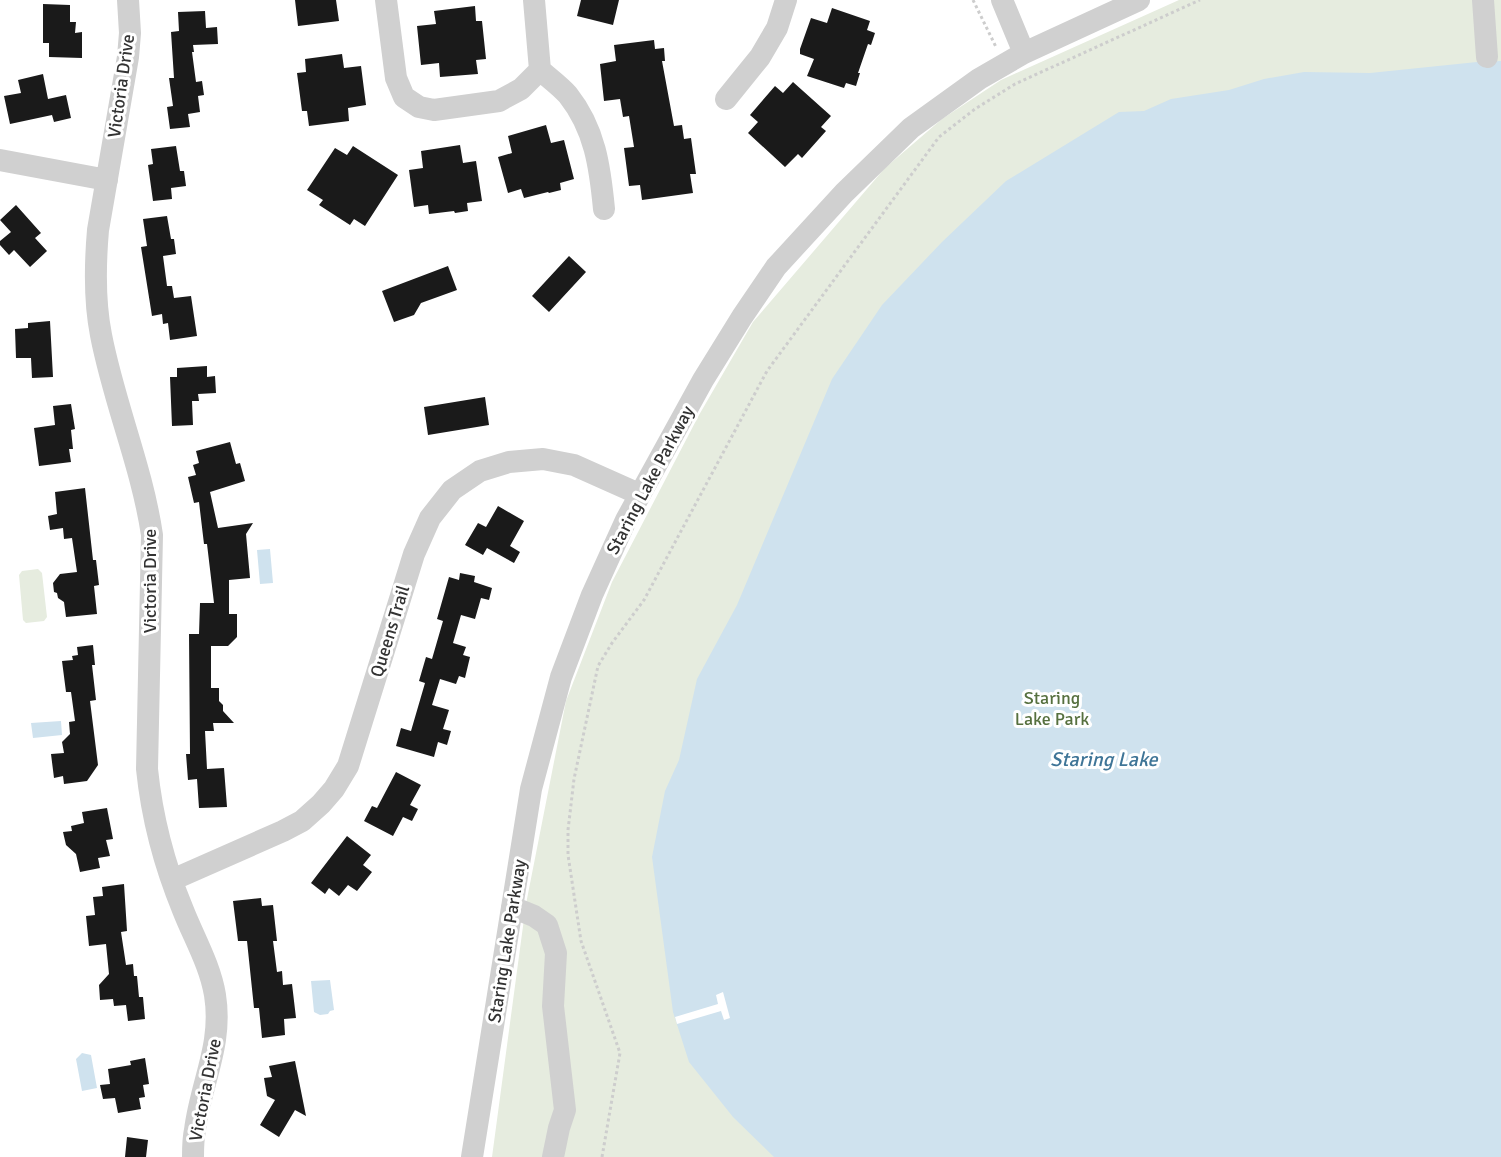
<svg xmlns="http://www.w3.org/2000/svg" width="1501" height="1157" font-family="Signika,sans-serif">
<rect width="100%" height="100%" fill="#fff"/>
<path fill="#e6ecdf" d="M1179,0H1501V1157H492L526,904L566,701L612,582L699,415L753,322L885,168L942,119L1001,80Z
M38,569L42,573L47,617L44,621L26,623L23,620L19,575L22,571Z"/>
<path fill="#cfe2ee" d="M1501,61V1157H774L733,1117L689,1062L673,1012L652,857L665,791L679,760L697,679L737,605L832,379L882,305L942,242L1006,181L1119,112L1144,111L1171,99L1229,90L1264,79L1304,72L1370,73L1477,62Z
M270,549L273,583L260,584L257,550Z
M61,721L62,735L33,738L31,723Z
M330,980L334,1010L330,1011L328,1014L320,1015L314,1012L311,981Z
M82,1053L91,1055L97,1088L82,1091L76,1059Z"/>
<path fill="#fff" d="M723,992L730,1018L724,1020L721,1011L677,1024L675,1017L718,1004L716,995Z"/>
<path fill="#1a1a1a" d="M295,0H336L339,21L298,26Z
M581,0H619L613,25L577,16Z
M43,4L70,5V22H76L75,33L82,32V58L49,57V43H43Z
M475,6L476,21H482L486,59L476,60L478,74L440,77L439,63L421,65L417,26L436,24L434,11Z
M832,8L870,21L867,30L875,33L871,45L868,44L858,73H860L856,86L846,83L844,88L807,76L814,59L800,54V49L811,18L827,23Z
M205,11L206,28L217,27L218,44L193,45L194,52H192L196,82L202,81L204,95L198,96L200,112L188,114L190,127L170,129L167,107L173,106L169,78H174L171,32L179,31L178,12Z
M654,40L655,49L664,48L665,61H662L674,126L682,125L684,139L691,138L696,174H690L693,193L642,200L640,185L629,186L624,148L634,147L629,116L623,117L620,99L604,101L600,64L616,61L614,45Z
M342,54L344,68L361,66L366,105L348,108L349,121L309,126L307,111H302L297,73L306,72L305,59Z
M43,74L48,99L66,95L71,118L54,122L52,115L10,124L4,96L21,93L18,80Z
M793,82L831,116L821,127L826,131L802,158L798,154L785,167L748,133L758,122L750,115L775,86L783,93Z
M546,125L551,143L564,140L574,179L560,183L561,190L549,193L548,192L524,198L521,189L508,193L498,157L512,153L508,136Z
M460,145L463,163L476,161L482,201L467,203L468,211L455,213L454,211L429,214L428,205L414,207L409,170L423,168L421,151Z
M176,146L180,171H184L186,186L171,188L172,199L153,201L148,165L153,164L151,149Z
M353,146L398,175L365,226L354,219L350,225L319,205L323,200L307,190L335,148L347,155Z
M16,205L41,233L35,238L47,251L30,267L14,250L9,255L0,245V241L11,232L0,220Z
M167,216L171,239H174L176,254L163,256L167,286H172L174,298L191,296L197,336L170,340L168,323L163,324L162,314L152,316L141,247L147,246L143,219Z
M569,256L586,272L549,312L532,296Z
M448,266L457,290L421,303L414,315L394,322L382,291Z
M50,321L53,377L32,378L31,358H16L15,329L28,328V323Z
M207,366V377L215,376L216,393L198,394L199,401H192L193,425L172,426L170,377H177V368Z
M485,397L489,425L428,435L424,407Z
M71,404L75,429L71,430L73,449H69L71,462L39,466L34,428L55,425L53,406Z
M230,442L236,464L240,463L245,481L210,492L218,528L253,523L246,534L250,578L229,580V614H237V637L228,646H211V688H219V701L223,705V711L234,723H213L214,731H205L207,769L224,768L227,807L199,808L197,779L188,780L186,754H190L189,634H199L200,603H214L207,544H204L199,502L194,503L188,477L196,475L193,465L199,463L196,451Z
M85,488L93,560H96L99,585L94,586L97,614L66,617L64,602L58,598L57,593L54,592L53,583L60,574L77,572L72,538L64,539L63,528L50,530L48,516L57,514L55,492Z
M498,506L524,521L510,546L520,552L514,563L487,548L483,555L465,545L478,523L486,527Z
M460,573L475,576L474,582L492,588L489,600L481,598L475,619L461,615L453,643L466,647L463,655L470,657L465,678L459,676L456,684L440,679L432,705L449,710L443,729L451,731L447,745L438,742L434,757L396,746L401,728L411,731L425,683L419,681L426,657L432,659L443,621L437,619L449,577L459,580Z
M93,645L95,665H92L96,700L90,701L98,765L87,781L64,784L63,776L54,778L51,754L64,753L62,742L70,734L69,722L75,721L71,692H66L62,661L73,660L72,656L78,655L77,647Z
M396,772L421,785L410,805L418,809L412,821L403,817L393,836L364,821L372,806L377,808Z
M107,808L113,839L106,840L110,856L98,858L100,868L80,872L76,854L66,845L63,832L72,831L71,826L84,823L82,812Z
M347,836L371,855L363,865L372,872L357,891L348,885L339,896L329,888L325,894L311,883Z
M124,884L127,931L121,932L126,965L133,964L134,976H137L139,997H143L145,1019L128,1021L126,1005L114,1006L113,999L100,1000L99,985L109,974L106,944L89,946L86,916L95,915L93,897L103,896L102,887Z
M261,898L262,906L273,905L277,941H273L277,972L282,971L283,985L292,984L296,1018L284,1019L285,1035L262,1038L259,1008H254L247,941H238L233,901Z
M145,1058L149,1084L143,1085L145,1097L139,1098L141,1109L118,1113L115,1098L103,1099L100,1085L110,1084L108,1069L131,1065L130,1061Z
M295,1061L306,1116L295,1110L279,1137L260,1125L275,1100L267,1096L264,1078L272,1077L269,1066Z
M127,1137L148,1140L146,1157H125Z"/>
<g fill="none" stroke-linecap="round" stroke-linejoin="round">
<path stroke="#cdcdcd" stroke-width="3" stroke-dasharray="3 3" stroke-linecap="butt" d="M973,0L996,47
M602,1157L620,1053L581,941L568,855V830L574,779L598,666L612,643L644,600L767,371L939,137L975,109L1015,84L1200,0"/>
<path stroke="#d0d0d0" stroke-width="22" d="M128,0L130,33L128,57L98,230C95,265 94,300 101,335C114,403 142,467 152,535L147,769C152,818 164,864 183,910C194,938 210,965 215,995C223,1045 201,1082 195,1130C193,1139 193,1148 193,1157
M386,0L396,78L404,97L419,107L434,110L499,101L521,89L540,70L534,0
M1002,0L1024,53
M1483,0L1487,57
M540,70C549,78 560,86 568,95C595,129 600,167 604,209
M726,99L760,57L777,28L786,0
M0,160L107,180
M172,880L283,831L302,821L321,804L334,789L348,766L414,554L430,518L452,490L480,471L509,462L543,459L574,465L639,494
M512,907L534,916L547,925L556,953L553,1006L565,1110L559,1128L553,1157
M472,1157L531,789L561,677L592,595L626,520L703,380L742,317L776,267L844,193L911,128L979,79L1024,53L1139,0"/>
</g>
<g text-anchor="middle" stroke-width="6" stroke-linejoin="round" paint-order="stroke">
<g font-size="18" fill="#333" stroke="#fff">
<text transform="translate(121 86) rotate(-82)" y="6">Victoria Drive</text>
<text transform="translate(650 480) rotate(-62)" y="6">Staring Lake Parkway</text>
<text transform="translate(150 581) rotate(-90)" y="6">Victoria Drive</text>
<text transform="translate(390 631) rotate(-73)" y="6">Queens Trail</text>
<text transform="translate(507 941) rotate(-81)" y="6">Staring Lake Parkway</text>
<text transform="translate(205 1090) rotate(-79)" y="6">Victoria Drive</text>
</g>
<g font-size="18" fill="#56703f" stroke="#fff">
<text x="1052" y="704">Staring<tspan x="1052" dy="21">Lake Park</tspan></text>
</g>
<g font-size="20" font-style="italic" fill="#3f7597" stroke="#fff">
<text x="1104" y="766">Staring Lake</text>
</g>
</g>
</svg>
